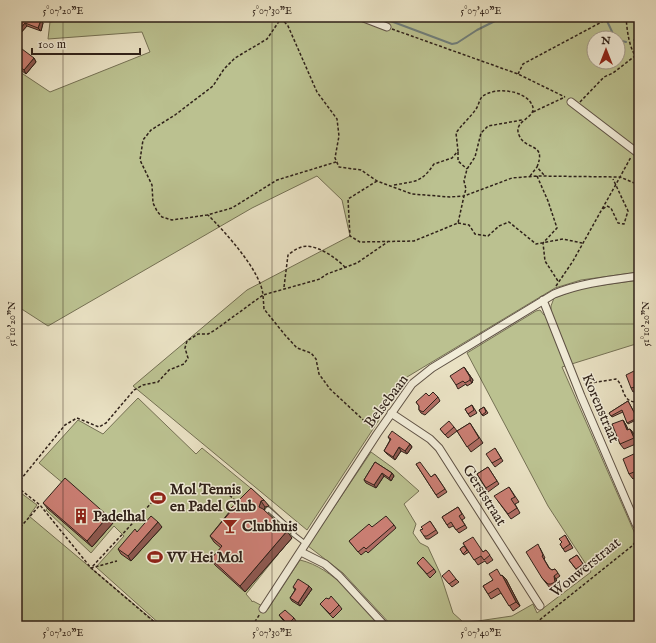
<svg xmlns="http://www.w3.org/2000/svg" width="656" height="643" font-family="'IM FELL English',serif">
<rect width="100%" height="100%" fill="#e9e1c3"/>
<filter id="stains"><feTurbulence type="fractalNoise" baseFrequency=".005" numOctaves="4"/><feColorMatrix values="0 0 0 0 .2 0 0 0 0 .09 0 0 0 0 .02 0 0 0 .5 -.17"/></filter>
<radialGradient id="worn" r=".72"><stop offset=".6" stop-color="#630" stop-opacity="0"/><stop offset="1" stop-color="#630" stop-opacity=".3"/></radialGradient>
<path fill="#bbc190" stroke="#757154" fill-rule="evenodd" d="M87,17H639V272L581,280L555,288L407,377L307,530L133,386L247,290L350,236L342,200L317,176L252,208L48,326L17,306V70L50,92L150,52L142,32L48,39L50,22ZM594,38H618V62H594Z
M639,280V343L562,367L639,543V626H392L343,573L308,546L371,452L393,468L419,491L404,504L416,524L413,533L420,543L428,547L440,573L453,613L463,622L478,621L512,616L533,604L537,613L591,572L548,506L467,353L536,311L540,310L544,315L551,312V306L554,298L576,290L589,287Z
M138,398L196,454L202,448L253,490L296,532L246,594L252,601V602L253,601L268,609L300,560C334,568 359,602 381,626H162L96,567L124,536L114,526L91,553L46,510L64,484L39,463L78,420L103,434Z
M17,490L37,505L29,516L160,626H17Z"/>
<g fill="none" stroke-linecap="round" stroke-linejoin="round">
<path stroke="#6f7e7b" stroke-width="2" d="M605,17L606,18
M388,20L452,44L457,43L477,30L503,17
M607,21L615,38
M618,40L626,42
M634,40L639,38"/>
<defs>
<path id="lane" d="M266,512L268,509L294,532L293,534L306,544"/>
<path id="street" d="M361,17L387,27
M571,102L639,154
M543,300L581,396L636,524L639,522
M391,413L430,439L439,448L540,606
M301,552L325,564L339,576L385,626
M263,609L377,434L412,384L432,368L554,294C581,283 610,280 639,276"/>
</defs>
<use href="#lane" stroke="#5e5144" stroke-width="5.5"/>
<use href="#street" stroke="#5e5144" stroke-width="9"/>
<path stroke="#2f2119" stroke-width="1.5" stroke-dasharray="3 2" stroke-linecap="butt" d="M282,17L267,39L235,58L224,69L213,86L175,115L151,130L143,140L140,160L152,185L153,203L157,211L162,217L172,220L207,215L232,208L277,180L336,162
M626,17C627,30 629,51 639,60
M281,18L288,26L317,92L337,119L339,136L335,158L339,167L361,170L377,181L412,194L450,197L464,196L466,189L464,181L467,169L475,157L481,133L488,126L522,120
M392,29L518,74L565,97
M518,74L523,64L611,17
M580,102L604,77L613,73L635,56
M533,112L565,97
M458,152V161L467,169
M530,176L537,167
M537,176L548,201L557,228L543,243L545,261L558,281
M377,181L348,199L350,236L360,242L414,241L458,223L464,196L512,178L537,176L620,177L631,157
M394,185C416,181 421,183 434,164L452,158L458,151L456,133C462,124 470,118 476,109C479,105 479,99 483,96C495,87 523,90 531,103C541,118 512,119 519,135C525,151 547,142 537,167L544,175
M603,209L607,206L611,208L618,223L624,224L628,211L613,179
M458,223L469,225L475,234L488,236L499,226L509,222L536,244L563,239L582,243
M556,286L573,261L620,177L639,185
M284,287L288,255C291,253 295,249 299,248C313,241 335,257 345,267
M584,384L616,379C626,387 620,403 639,402
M372,428L330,389L319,374L316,359L311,353L297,348L285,335L264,309L263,295L320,279L327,274L357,263L389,241
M17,484L65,425L77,418L99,427L106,423L134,390L143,385L158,382L169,370L184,364L188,358L185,348L187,341L198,334H208L215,330L263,295C261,271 225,232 208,215
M17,487L40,505L91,568L117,561
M226,492L238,503
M156,498L91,568L159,626
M17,531L40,505
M252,626L260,614
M532,626L632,546L637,540V531"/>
<use href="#lane" stroke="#f1ecd8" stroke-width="3.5"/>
<use href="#street" stroke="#f1ecd8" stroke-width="7"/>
</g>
<path fill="#af6d64" stroke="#2f2119" d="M17,17L41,20L43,23L41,31L27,26L17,37Z
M42,17H66V18L43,20Z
M17,55L34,58L36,62L26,74L17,67Z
M464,367L473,380L472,383L467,386L466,384L458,389L456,385Z
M639,373V390L633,392L631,388Z
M429,396L438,397L440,401L425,415L421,413L419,410V406L416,402Z
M628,401L638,419L628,424L623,412L612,417L609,413Z
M472,405L477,413L470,417L465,409Z
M484,407L488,413L483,416L479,410Z
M623,420L626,425L628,430L630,429L634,434L638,443L624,449L620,444Z
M470,423L483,443L471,452L457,431Z
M454,427L457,431L448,438L440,429Z
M388,437L410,444L412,447L407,454L401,451L395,460L387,454L384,451L390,440Z
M495,448L503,461L495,467L492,463Z
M636,453L639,458V476L633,479L629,474Z
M375,462L392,473L394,476L391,481L384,476L376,488L366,483L364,480Z
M416,464L431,477L435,474L447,492L438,498Z
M488,467L499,484L488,492L477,474Z
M509,487L519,502L515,504L520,513L511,519L498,501Z
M264,500L269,506L265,507L264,510L292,538L245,592L215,565L211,559L221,548L214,542L210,536L230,511L229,510Z
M43,503L108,516L113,523L92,547L48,509Z
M458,507L465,518L462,520L467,528L459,533L453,526L449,528L442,517Z
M430,521L438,533L429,539H426L424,536L423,529Z
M394,525L396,528L368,553L366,551L361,555L349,541L372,527Z
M162,527L131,561L121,554L118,549L137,532Z
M565,535L573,548L565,552L560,544L562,542Z
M463,543L483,552L486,550L493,560L487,564L485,561L478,565Z
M464,546L469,552L464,555L460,549Z
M540,548L545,558L544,559L550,569L552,570L555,569L560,576L556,579L558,585L553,588H550L542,578Z
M577,555L585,567L578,572L569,560Z
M417,563L434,569L436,572L430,578Z
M502,575L506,579L520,606L513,611L501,593L491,599L483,586Z
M445,579H456L459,582L452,587Z
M309,586L312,589L300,606L292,601L290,598L295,590L293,587Z
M320,604L339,605L342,609L333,618Z
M279,615L294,618L296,621L292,626H289L282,619Z"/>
<path fill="#8e5951" stroke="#2f2119" d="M41,20L43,23L41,31L38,28Z
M25,23L27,26L17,37V32Z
M34,58L36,62L26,74L24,70Z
M464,367L473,380L472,383L470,380Z
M623,420L626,425L631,435L627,430Z
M630,429L634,434L638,443L634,438Z
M410,444L412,447L407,454L405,451Z
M399,447L401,451L395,460L393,457Z
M382,473L384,476L376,488L374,485Z
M392,473L394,476L391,481L389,478Z
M261,501L265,507L263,514L259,507Z
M108,516L113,523L92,547L87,541Z
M158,522L162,527L131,561L128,556Z
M287,531L292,538L245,592L240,586Z
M502,575L506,579L520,606L516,602Z
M554,576L556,579L558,585L555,582Z
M309,586L312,589L300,606L298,603Z"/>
<path fill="#cb7f74" stroke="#2f2119" d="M17,17H38L41,20L38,28L25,23L17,32Z
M22,49L34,58L24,70L17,65V55Z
M464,367L470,377V380L465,383L463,381L456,385L450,376Z
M634,371L639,373V386L631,388L626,375Z
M433,392L438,397L423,412L419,410V406L416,402L426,393L429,396Z
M628,401L637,418L627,423L622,410L611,416L609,413Z
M472,405L474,410L468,414L465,409Z
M484,407L486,412L482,415L479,410Z
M623,420L627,430L630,429L634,438L620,444L612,424Z
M449,421L454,427L445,435L440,429Z
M470,423L479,438L467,447L457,431Z
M392,431L410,444L405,451L399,447L393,457L384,451L391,439L388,437Z
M495,448L501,458L492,463L486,454Z
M636,453L639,459V470L629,474L623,459Z
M375,462L392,473L389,478L382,473L374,485L364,480Z
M420,462L431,477L435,474L445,489L436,495L416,464Z
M488,467L497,481L486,488L477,474Z
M65,478L108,516L87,541L43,503Z
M509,487L515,497L511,499L517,508L508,514L494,496Z
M251,488L264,500L261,501L259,507L263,509L287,531L240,586L211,559L222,546L210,536L231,511L229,510Z
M458,507L462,514L459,516L465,525L456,530L451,522L447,525L442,517Z
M151,516L158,522L128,556L118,549L135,529L137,532Z
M386,516L394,525L366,549L364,547L358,552L349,541L369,524L372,527Z
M430,521L436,530L427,536H424L420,530L423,529L421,527Z
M565,535L570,544L563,549L560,544L562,542L559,539Z
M473,537L483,552L486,550L490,555L484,560L481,556L474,560L463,543Z
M538,544L543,555L542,556L549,568L552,570L555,569L558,573L554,576L555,582L551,584H548L542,578L526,552Z
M464,546L467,550L463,554L460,549Z
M577,555L583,564L576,569L569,560Z
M423,557L434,569L427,574L417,563Z
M497,569L501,576L502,575L516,602L509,606L498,588L488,594L483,586L493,580L489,574Z
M449,570L456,579L449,584L442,576Z
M298,579L309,586L298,603L290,598L296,589L293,587Z
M331,596L339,605L330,614L320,604L326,598L329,599Z
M285,610L294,618L288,624L279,615Z"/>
<path fill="none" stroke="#2f2119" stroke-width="1" stroke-opacity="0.45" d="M63,17V626M272,17V626M481,17V626M17,324H639"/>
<defs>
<symbol id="stadium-bare" viewBox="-9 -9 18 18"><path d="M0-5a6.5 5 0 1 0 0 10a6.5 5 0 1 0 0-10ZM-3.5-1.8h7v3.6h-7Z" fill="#8f2418" stroke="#f1ecd8" stroke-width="2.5" paint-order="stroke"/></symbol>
<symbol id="building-bare" viewBox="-9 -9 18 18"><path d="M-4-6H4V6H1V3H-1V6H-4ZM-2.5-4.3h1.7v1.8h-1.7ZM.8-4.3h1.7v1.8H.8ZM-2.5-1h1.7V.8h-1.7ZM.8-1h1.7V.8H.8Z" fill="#8f2418" stroke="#f1ecd8" stroke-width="2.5" paint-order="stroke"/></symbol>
<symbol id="bar-bare" viewBox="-9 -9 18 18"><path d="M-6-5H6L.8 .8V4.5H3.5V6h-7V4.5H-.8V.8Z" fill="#8f2418" stroke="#f1ecd8" stroke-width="2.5" paint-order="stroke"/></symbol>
</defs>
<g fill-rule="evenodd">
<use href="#stadium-bare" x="147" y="487" width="22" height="22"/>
<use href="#building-bare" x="70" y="505" width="22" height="22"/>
<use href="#bar-bare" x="219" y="515" width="22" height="22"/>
<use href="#stadium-bare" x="144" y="546" width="22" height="22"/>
</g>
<g text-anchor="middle" stroke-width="3" stroke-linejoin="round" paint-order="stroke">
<g font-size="15" fill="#2f2119" stroke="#f1ecd8">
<text transform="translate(386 401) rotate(-53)" y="5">Belsebaan</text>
<text transform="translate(601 408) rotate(67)" y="5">Korenstraat</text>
<text transform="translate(485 495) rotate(58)" y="5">Gerststraat</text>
<text transform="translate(585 567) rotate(-39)" y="5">Wouwerstraat</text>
</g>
<g font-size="15" font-weight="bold" fill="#2f2119" stroke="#f1ecd8" text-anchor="start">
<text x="170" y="494">Mol Tennis<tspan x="170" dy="17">en Padel Club</tspan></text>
<text x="93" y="521">Padelhal</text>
<text x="242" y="531">Clubhuis</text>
<text x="167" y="562">VV Hei Mol</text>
</g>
</g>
<rect width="656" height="643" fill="none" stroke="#e9e1c3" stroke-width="44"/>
<g transform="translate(606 50)"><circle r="19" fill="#f1ecd8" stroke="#a39b8c"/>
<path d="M0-3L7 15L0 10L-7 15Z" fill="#8f2418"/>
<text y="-6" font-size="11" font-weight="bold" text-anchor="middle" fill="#2f2119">N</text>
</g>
<path d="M32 48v6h108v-6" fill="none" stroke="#2f2119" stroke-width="2"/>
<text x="38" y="48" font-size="12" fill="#2f2119" stroke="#f1ecd8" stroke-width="3" paint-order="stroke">100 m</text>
<rect x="22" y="22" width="612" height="599" fill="none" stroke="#2f2119" stroke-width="1.5"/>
<g font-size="10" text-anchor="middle" fill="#2f2119">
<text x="63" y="14">5°07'20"E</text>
<text x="272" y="14">5°07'30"E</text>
<text x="481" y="14">5°07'40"E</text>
<text transform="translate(11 324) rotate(-90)" y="4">51°10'20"N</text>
<text transform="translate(645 324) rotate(-90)" y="4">51°10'20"N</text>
<text x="63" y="636">5°07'20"E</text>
<text x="272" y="636">5°07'30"E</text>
<text x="481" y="636">5°07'40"E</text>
</g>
<rect width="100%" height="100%" filter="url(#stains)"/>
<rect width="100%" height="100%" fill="url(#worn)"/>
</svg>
